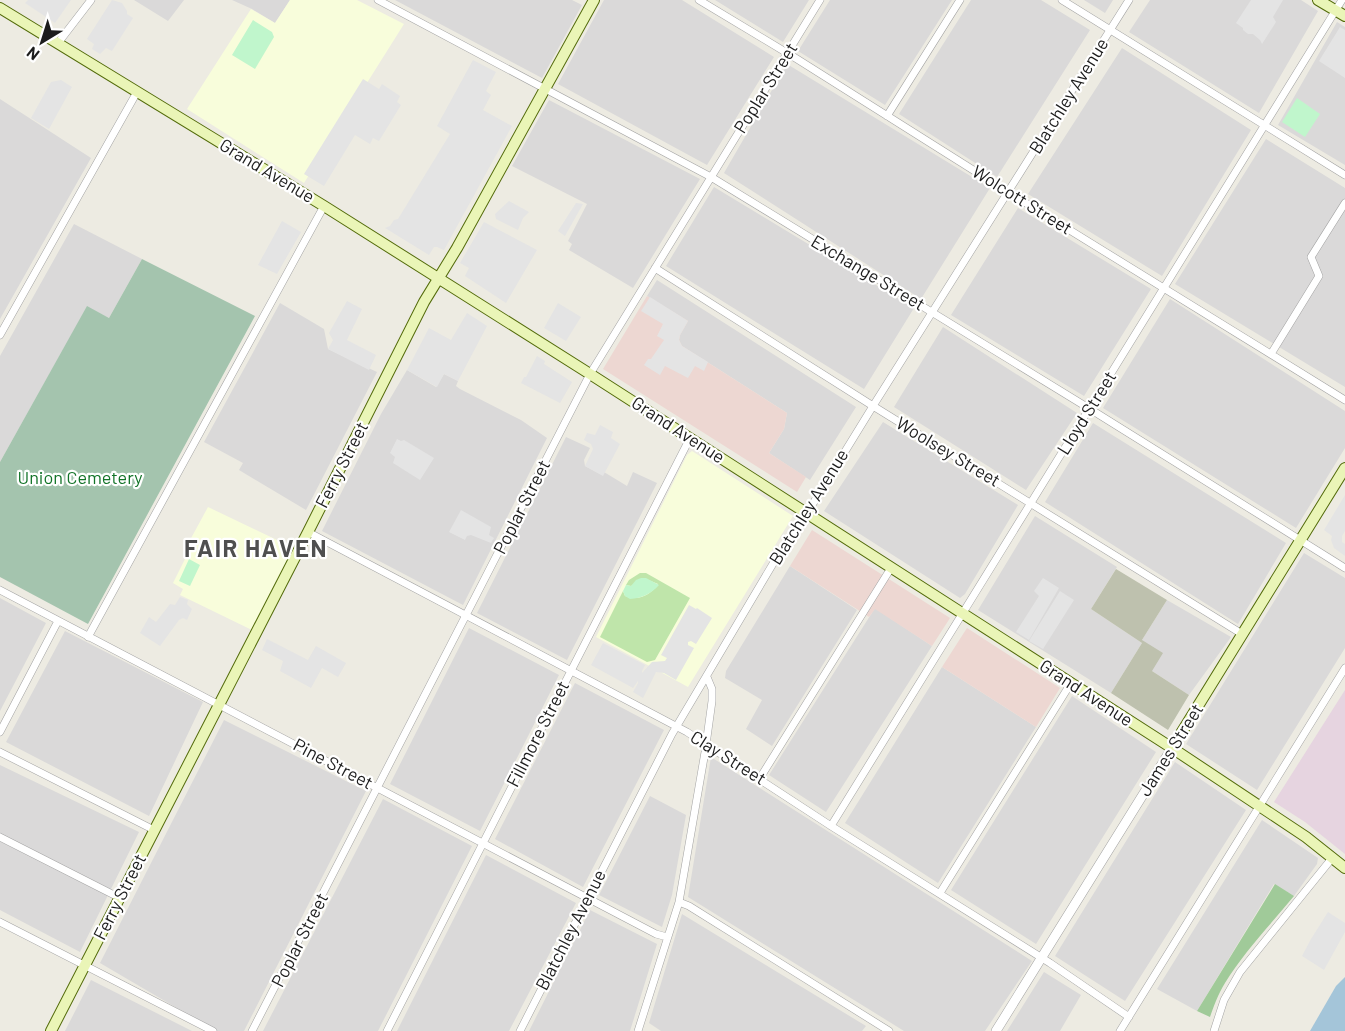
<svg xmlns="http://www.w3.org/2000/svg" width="1345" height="1031" font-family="Barlow,sans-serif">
<rect width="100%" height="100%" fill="#edebe2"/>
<path fill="#dad9d9" d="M134,0H184L168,21Z
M232,0H290L275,23L252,9Z
M395,0H572L582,5L542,78Z
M604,0H682L774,57L707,165L558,84Z
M715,0H809L783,42Z
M830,0H952L885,105L798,51Z
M971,0H1041L1090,30L997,177L899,114Z
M1084,0H1113L1105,13Z
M1150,0H1301L1318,11L1259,113L1129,32Z
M1337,22L1345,27V165L1278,125Z
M1122,48L1251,130L1162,276L1028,194Z
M787,64L990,188L921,299L724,173Z
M0,99L91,158L0,319Z
M549,100L700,179L633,288L569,250L572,244L568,241L587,204L512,166Z
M1266,139L1345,188V387L1175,284Z
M714,187L914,308L864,389L666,266Z
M1018,208L1151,289L1084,396L951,315Z
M74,224L142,259L109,318L87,307L0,462V356Z
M657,280L856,407L810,480L769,453L784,429L787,413L682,346L679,340L680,335L688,321L647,296Z
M1170,299L1345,411V448L1296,528L1103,408Z
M280,303L324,329L328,349L377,372L306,510L239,470L243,463L204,442Z
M943,327L1077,413L1026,490L894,407Z
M407,370L436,387L444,374L458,381L456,386L460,389L521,420L547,438L463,605L322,531L381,414Z
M883,422L1018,505L965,594L960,598L824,511Z
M1093,423L1286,543L1238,624L1045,502Z
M566,437L590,448L584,460L585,466L602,475L604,472L627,486L633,472L657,483L567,660L477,613Z
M1035,516L1117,567L1091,609L1142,643L1111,693L978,610Z
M1304,553L1345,578V648L1257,790L1186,744Z
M790,566L857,610L772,746L746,729L762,700L725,678L726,671Z
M0,598L46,623L0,711Z
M1167,600L1231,637L1189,695L1152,671L1142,640Z
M875,608L932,646L826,812L769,775Z
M469,628L559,675L480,831L390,784Z
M65,631L203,702L149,816L6,742Z
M942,667L1036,727L938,883L845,823Z
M575,683L664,730L583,887L495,839Z
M1072,696L1156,752L1036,944L951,890Z
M224,720L366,791L244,1031H216L100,963Z
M711,757L1032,961L985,1031H904L688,897Z
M1175,762L1246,810L1125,1001L1055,956Z
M0,765L139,832L80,952L0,910Z
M650,796L686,815L672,895L662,927L599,895Z
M383,799L472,846L378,1031H263Z
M1262,820L1315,856L1318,858L1317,864L1294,896L1274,884L1197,1011L1157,989Z
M486,855L576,903L509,1031H397Z
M590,910L657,944L630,1031H529Z
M682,914L866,1026L862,1031H661L649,1023Z
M1044,972L1081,995L1060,1031H1007Z
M91,980L192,1031H65Z"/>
<path fill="#edd7d2" d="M647,296L688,321L680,335L679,340L682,346L787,413L784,429L769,453L806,477L797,492L603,369Z
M812,530L950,618L932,646L875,609L869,617L790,566Z
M967,628L1060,688L1036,727L942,667Z"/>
<path fill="#e6d4e0" d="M1345,690V854L1305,822L1274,802Z"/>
<path fill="#f8fddb" d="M290,0H357L404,24L304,183L187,109L251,9L275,23Z
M692,451L793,516L688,687L596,637L687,455Z
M208,507L298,550L256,632L180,595L183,589L173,583L192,545L189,542Z"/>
<path fill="#bec1ae" d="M1116,569L1167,600L1142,640L1163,653L1152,671L1189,695L1168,730L1111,693L1142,643L1091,609Z"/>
<path fill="#bfe5aa" d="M640,573H646L690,598L655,660L647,662L600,637L623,591L625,596C638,601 650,596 658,584L646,579L631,586L626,585L629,580Z"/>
<path fill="#a0ca99" d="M1275,884L1294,896C1271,924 1244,952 1225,983C1218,994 1214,1006 1210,1017L1197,1011Z"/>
<path fill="#a4c4ae" d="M142,259L255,316L88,624L0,577V462L87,306L109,318Z"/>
<path fill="#c0f6cc" d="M253,20L272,32L274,37L255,69L232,55Z
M1297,98L1320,114L1305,137L1282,122Z
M189,559L200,565L190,586L179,581Z
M641,578H646L659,585C651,594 642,598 630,599L625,596L623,591L626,585L631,586L636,580Z"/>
<path fill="#e4e4e4" d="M28,0H71L55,23L25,3Z
M112,0L122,3L127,11V14L133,18L112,51L106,48L100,54L92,49L94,44L87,39Z
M1251,0H1283L1273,17L1276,22L1262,44L1260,40L1253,34H1248L1243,30V28L1236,23Z
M1340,27L1345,30V78L1319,61Z
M473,60L496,72L486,91L491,95L483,110L512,126L444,250L437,247H434L429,255L385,228L390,226L394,220L398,219L450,134L437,126Z
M363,79L379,89L382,84L400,96L397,102L401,105L379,141L373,138L370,144L355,135L324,186L304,174Z
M61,80L72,87L49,129L31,118L51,82Z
M509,201L529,212L523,218L518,230L496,219L495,214Z
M576,203L583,204L565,236L558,231Z
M282,221L301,232L277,274L258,265Z
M484,222L537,250L506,303L465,276L469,268L460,263Z
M650,297L688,321L680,335L679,340L682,346L708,362L704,371L695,366L688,378L665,366L660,375L644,365L648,359H651L664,340L657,336L663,324L641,311Z
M347,301L362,309L347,340L376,355L369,370L328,349L333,340L329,333Z
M558,303L581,317L566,341L544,328Z
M467,313L487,326L458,381L444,374L437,387L407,370L429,328L451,340Z
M537,356L545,361L544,364L572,382L560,403L521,383L524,377H526Z
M600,425L613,432L611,438L620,444L603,476L585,466L593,449L591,444L584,440L587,433L595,435Z
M397,439L401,441L404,440L434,458L420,480L393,463L395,457L390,453Z
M1345,495V531L1342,536V542L1345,544V556L1334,548L1331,540L1332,536L1324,530Z
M461,510L491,527L489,535L494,538L491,543L471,535L467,536L465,540L449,532Z
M1043,578L1059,588L1029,640L1016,632L1039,596L1034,591Z
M1060,591L1074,600L1043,649L1029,641Z
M180,597L188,600L187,604L192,609L187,620L183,618L179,620L160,646L140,633L149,617L156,622L170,604L175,605Z
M689,605L696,609L697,608L712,618L696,644L691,641L688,642V645L694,648L676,680L664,673L656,672L643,698L633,692L638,683V681L633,688L591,665L603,643L645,665L642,671V673L652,662L665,661L667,658L661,655Z
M267,639L308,660L316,646L346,663L338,677L322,668L311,688L280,671L283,661L262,650Z
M1328,912L1345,923V932L1324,970L1302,956L1311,939Z"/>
<path fill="#a4c5d9" d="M1345,977V1031H1310L1336,986Z"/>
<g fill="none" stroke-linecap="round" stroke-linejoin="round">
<defs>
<path id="minor" d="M378,0L711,177L1090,409L1345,568
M699,0L797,59L1008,192L1345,400
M1062,0L1345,175
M58,43L91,0
M887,116L960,0
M655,268L873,406L1242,634
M0,335L137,92
M1271,354L1319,276L1311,257L1345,203
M308,532L687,732L831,826L1050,963L1129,1017
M0,590L656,934L667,937
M88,637L324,206
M0,732L58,621
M0,752L154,830
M760,778L891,568
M831,826L1342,0
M0,837L120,898
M940,893L1071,683
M679,902L689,906L889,1031
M0,922L213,1031
M252,1031L590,374L820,0
M387,1031L690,438
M520,1031L672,734L774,562L801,523L873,406L1129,0
M638,1031L679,902L705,752L712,701V689L707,677
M1120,1031L1345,668
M1214,1031L1224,1000L1240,972L1333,857"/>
<path id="tertiary" d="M996,1031L1172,748"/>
<path id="secondary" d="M1318,0L1345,16
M0,8L324,206L590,374L1172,748L1306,837L1345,868
M1172,748L1345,468
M51,1031L308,532L424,302L457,248L594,0"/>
</defs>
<use href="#minor" stroke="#a3a3a3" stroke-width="8"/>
<use href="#tertiary" stroke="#a3a3a3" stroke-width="10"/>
<use href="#secondary" stroke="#536b0a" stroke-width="12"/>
<use href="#minor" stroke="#fff" stroke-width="7"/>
<use href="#tertiary" stroke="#fff" stroke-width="9"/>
<use href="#secondary" stroke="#eaf5b7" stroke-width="10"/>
</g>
<g text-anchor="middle" stroke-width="4.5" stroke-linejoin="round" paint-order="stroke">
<g font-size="18" fill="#1c1c1c" stroke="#fff">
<text transform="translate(766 88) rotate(-58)" y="6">Poplar Street</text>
<text transform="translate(1069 96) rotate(-58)" y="6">Blatchley Avenue</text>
<text transform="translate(267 171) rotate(31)" y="6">Grand Avenue</text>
<text transform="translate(1022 200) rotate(32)" y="6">Wolcott Street</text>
<text transform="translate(868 273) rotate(31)" y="6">Exchange Street</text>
<text transform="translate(1087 413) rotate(-58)" y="6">Lloyd Street</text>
<text transform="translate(678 430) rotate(33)" y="6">Grand Avenue</text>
<text transform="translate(948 452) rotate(31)" y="6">Woolsey Street</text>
<text transform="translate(342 465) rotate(-63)" y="6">Ferry Street</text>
<text transform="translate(522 507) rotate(-63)" y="6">Poplar Street</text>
<text transform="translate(809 507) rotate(-58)" y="6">Blatchley Avenue</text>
<text transform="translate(1086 693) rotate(33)" y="6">Grand Avenue</text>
<text transform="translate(538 734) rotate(-63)" y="6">Fillmore Street</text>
<text transform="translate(1171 750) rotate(-58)" y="6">James Street</text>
<text transform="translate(728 758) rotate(32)" y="6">Clay Street</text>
<text transform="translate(333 764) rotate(28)" y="6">Pine Street</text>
<text transform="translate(120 897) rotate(-63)" y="6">Ferry Street</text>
<text transform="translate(571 930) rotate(-63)" y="6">Blatchley Avenue</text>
<text transform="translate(300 940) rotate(-63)" y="6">Poplar Street</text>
</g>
<g font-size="18" fill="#117327" stroke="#fff">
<text x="80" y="484">Union Cemetery</text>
</g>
<g font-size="24" font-weight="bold" letter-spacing="1.5" fill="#4f4f4f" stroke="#fff">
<text x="256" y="557">FAIR HAVEN</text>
</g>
</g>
<g transform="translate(42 42) rotate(218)" stroke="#ffffff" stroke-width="4.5" paint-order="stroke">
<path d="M0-4.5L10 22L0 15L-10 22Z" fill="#1c1c1c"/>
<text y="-9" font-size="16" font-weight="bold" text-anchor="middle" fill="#1c1c1c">N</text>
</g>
</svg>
